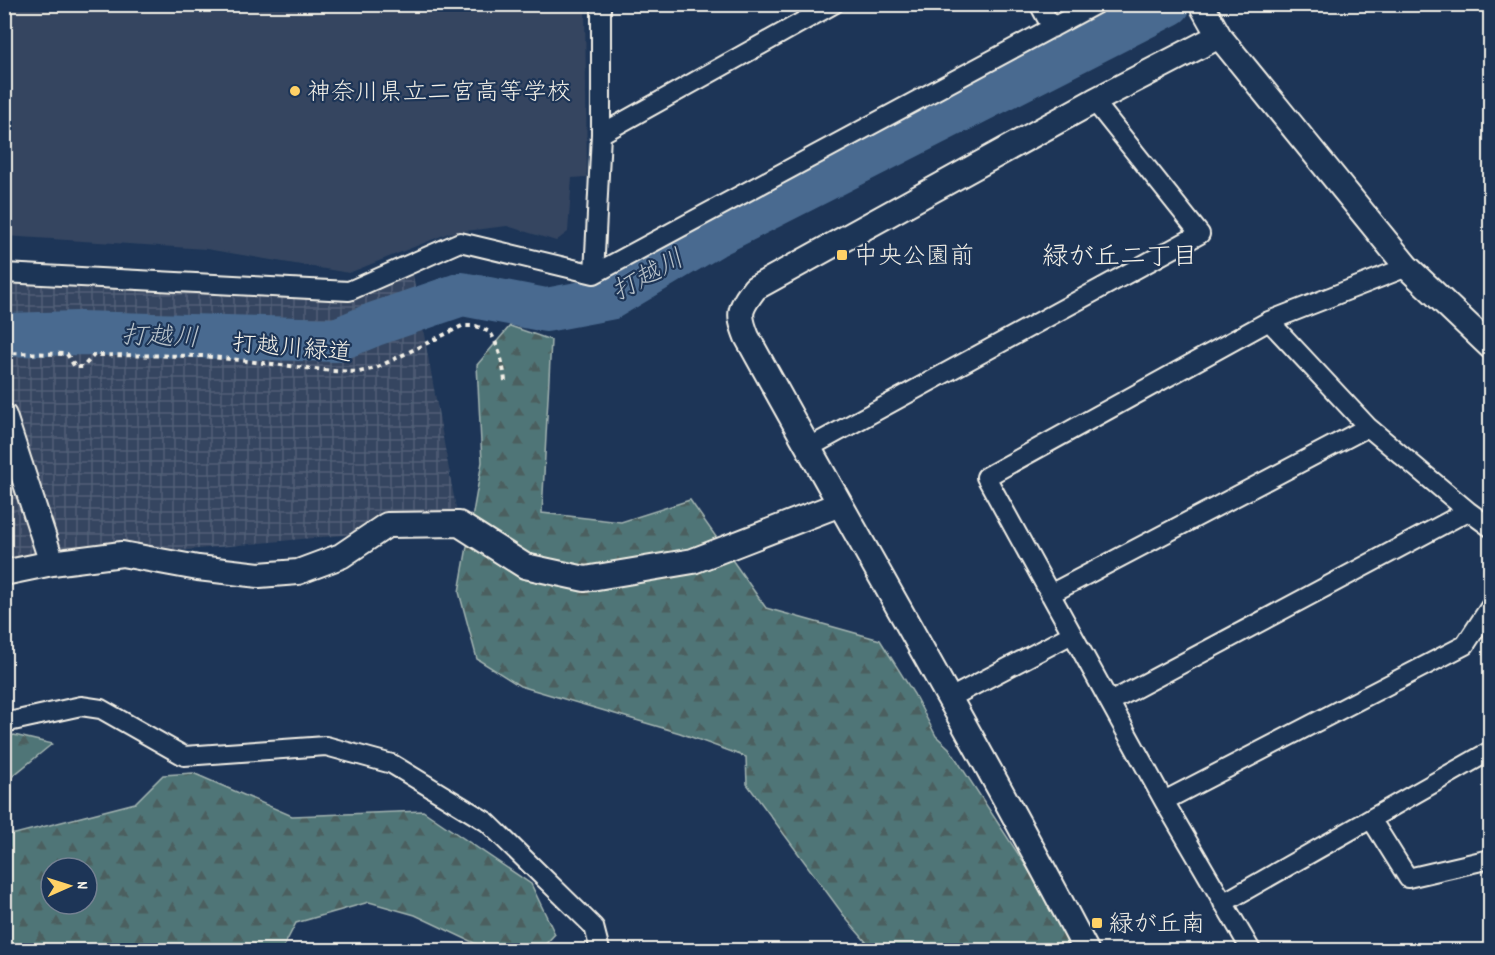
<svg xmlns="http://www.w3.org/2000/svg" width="1495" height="955" font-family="Dekko,'Klee One',sans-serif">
<defs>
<pattern id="industrial-grid" width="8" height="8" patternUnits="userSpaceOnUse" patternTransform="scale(1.5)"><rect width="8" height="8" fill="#344560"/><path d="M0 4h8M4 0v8" fill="none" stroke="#526077"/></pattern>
<pattern id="forest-firs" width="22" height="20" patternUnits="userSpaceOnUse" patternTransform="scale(1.5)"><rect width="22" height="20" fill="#507577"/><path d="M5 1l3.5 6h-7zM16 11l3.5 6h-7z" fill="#4c5e5e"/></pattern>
</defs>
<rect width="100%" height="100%" fill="#1d3557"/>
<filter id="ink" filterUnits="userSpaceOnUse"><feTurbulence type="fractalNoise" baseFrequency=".0167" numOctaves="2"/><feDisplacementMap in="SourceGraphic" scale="12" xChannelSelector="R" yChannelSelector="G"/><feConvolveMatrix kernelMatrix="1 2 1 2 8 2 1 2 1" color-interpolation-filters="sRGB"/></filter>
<g filter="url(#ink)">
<path fill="#344560" d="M4,5H585L587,177L572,178L568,232L556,241L507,226L449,233L349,273L206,249L5,236Z"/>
<path fill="url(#industrial-grid)" d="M411,264L459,524L52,563L5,572L4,273L338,291Z"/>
<path fill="url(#forest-firs)" stroke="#a2b3b0" stroke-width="1.5" fill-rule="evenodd" d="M510,326L551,340L542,513L621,522L690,500L766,608L880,640L914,694L936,736L949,748L1041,889L1075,950H873L848,921L747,784L746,757L680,733L520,686L477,659L459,592L482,462L477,365Z
M14,735L52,744L9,779L5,780V738Z
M193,773L292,816L423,811L531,884L555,934L540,950H489L415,915L369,902L296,923L282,950H5V834H15L135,803L163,775ZM51,868H87V904H51Z"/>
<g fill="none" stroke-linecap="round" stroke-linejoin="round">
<path stroke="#4a6b90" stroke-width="44" d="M4,335L79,333L336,340L375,324L462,294L546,310L609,298L713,236L1169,4"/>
<defs>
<path id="minor" d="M1039,4L1052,28
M601,134L834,4
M4,273L349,291L460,242L594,274L1096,4
M594,274L601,134V4
M1269,321L1368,427L1468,511L1490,527
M808,448L1200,234L1094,101
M1050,594L1368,427
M950,698L1072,634
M1110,702L1468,511
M4,723L81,706L101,709L184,756L326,746L392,764L487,822L594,927L600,950
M1164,801L1465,645L1490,607
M1371,819L1408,878L1490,859
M1223,903L1490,751
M1251,950L1164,801L986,477L1269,321L1407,267"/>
<path id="tertiary" d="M1201,4L1219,36L1407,267L1490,346
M4,416L52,563
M4,573L52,563L122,554L198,568L259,575L298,572L341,556L387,525L459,524L525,566L585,579L693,561L840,504
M1086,950C978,743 859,541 747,337C737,312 740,308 755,288L1094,101L1219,36"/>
</defs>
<use href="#minor" stroke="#f4f1e8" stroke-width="22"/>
<use href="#tertiary" stroke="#f4f1e8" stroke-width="28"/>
<path stroke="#f4f1e8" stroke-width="4" stroke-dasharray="4.5 4.5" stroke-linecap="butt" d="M4,353L67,354L75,367H83L94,355L204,356L332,371L359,372L376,368L462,326H476L490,332C499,347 503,363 505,381"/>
<use href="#minor" stroke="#1d3557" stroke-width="18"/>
<use href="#tertiary" stroke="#1d3557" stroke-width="24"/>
</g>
</g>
<g fill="#ffd166" stroke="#1d3557" stroke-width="2">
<circle cx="295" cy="91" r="6"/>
<rect x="836" y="249" width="12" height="12" rx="3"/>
<rect x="1091" y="917" width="12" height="12" rx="3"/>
</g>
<g text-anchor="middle" stroke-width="4.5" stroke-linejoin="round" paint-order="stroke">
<g font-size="24" fill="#f4f1e8" stroke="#1d3557" text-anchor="start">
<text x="307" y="99">神奈川県立二宮高等学校</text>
<text x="854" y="263">中央公園前</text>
<text x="1109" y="931">緑が丘南</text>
</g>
<g font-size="24" fill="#f4f1e8" stroke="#1d3557">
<text transform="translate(292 347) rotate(5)" y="8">打越川緑道</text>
</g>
<g font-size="26" fill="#f4f1e8" stroke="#1d3557">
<text x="1120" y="264">緑が丘二丁目</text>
</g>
<g font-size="26" font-style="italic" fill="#b8c2c9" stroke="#1d3557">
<text transform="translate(647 274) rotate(-29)" y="9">打越川</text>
<text transform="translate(160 335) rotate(2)" y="9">打越川</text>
</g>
</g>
<rect width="1495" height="955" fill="none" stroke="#1d3557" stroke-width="24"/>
<rect x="12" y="12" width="1471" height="931" fill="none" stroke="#f4f1e8" stroke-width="2" filter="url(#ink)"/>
<g transform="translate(69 886) rotate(87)"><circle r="28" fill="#1d3557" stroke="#738091" stroke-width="1.5"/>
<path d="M0-4.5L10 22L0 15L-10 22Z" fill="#ffd166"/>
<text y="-9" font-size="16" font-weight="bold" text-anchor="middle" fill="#f4f1e8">N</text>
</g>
</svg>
